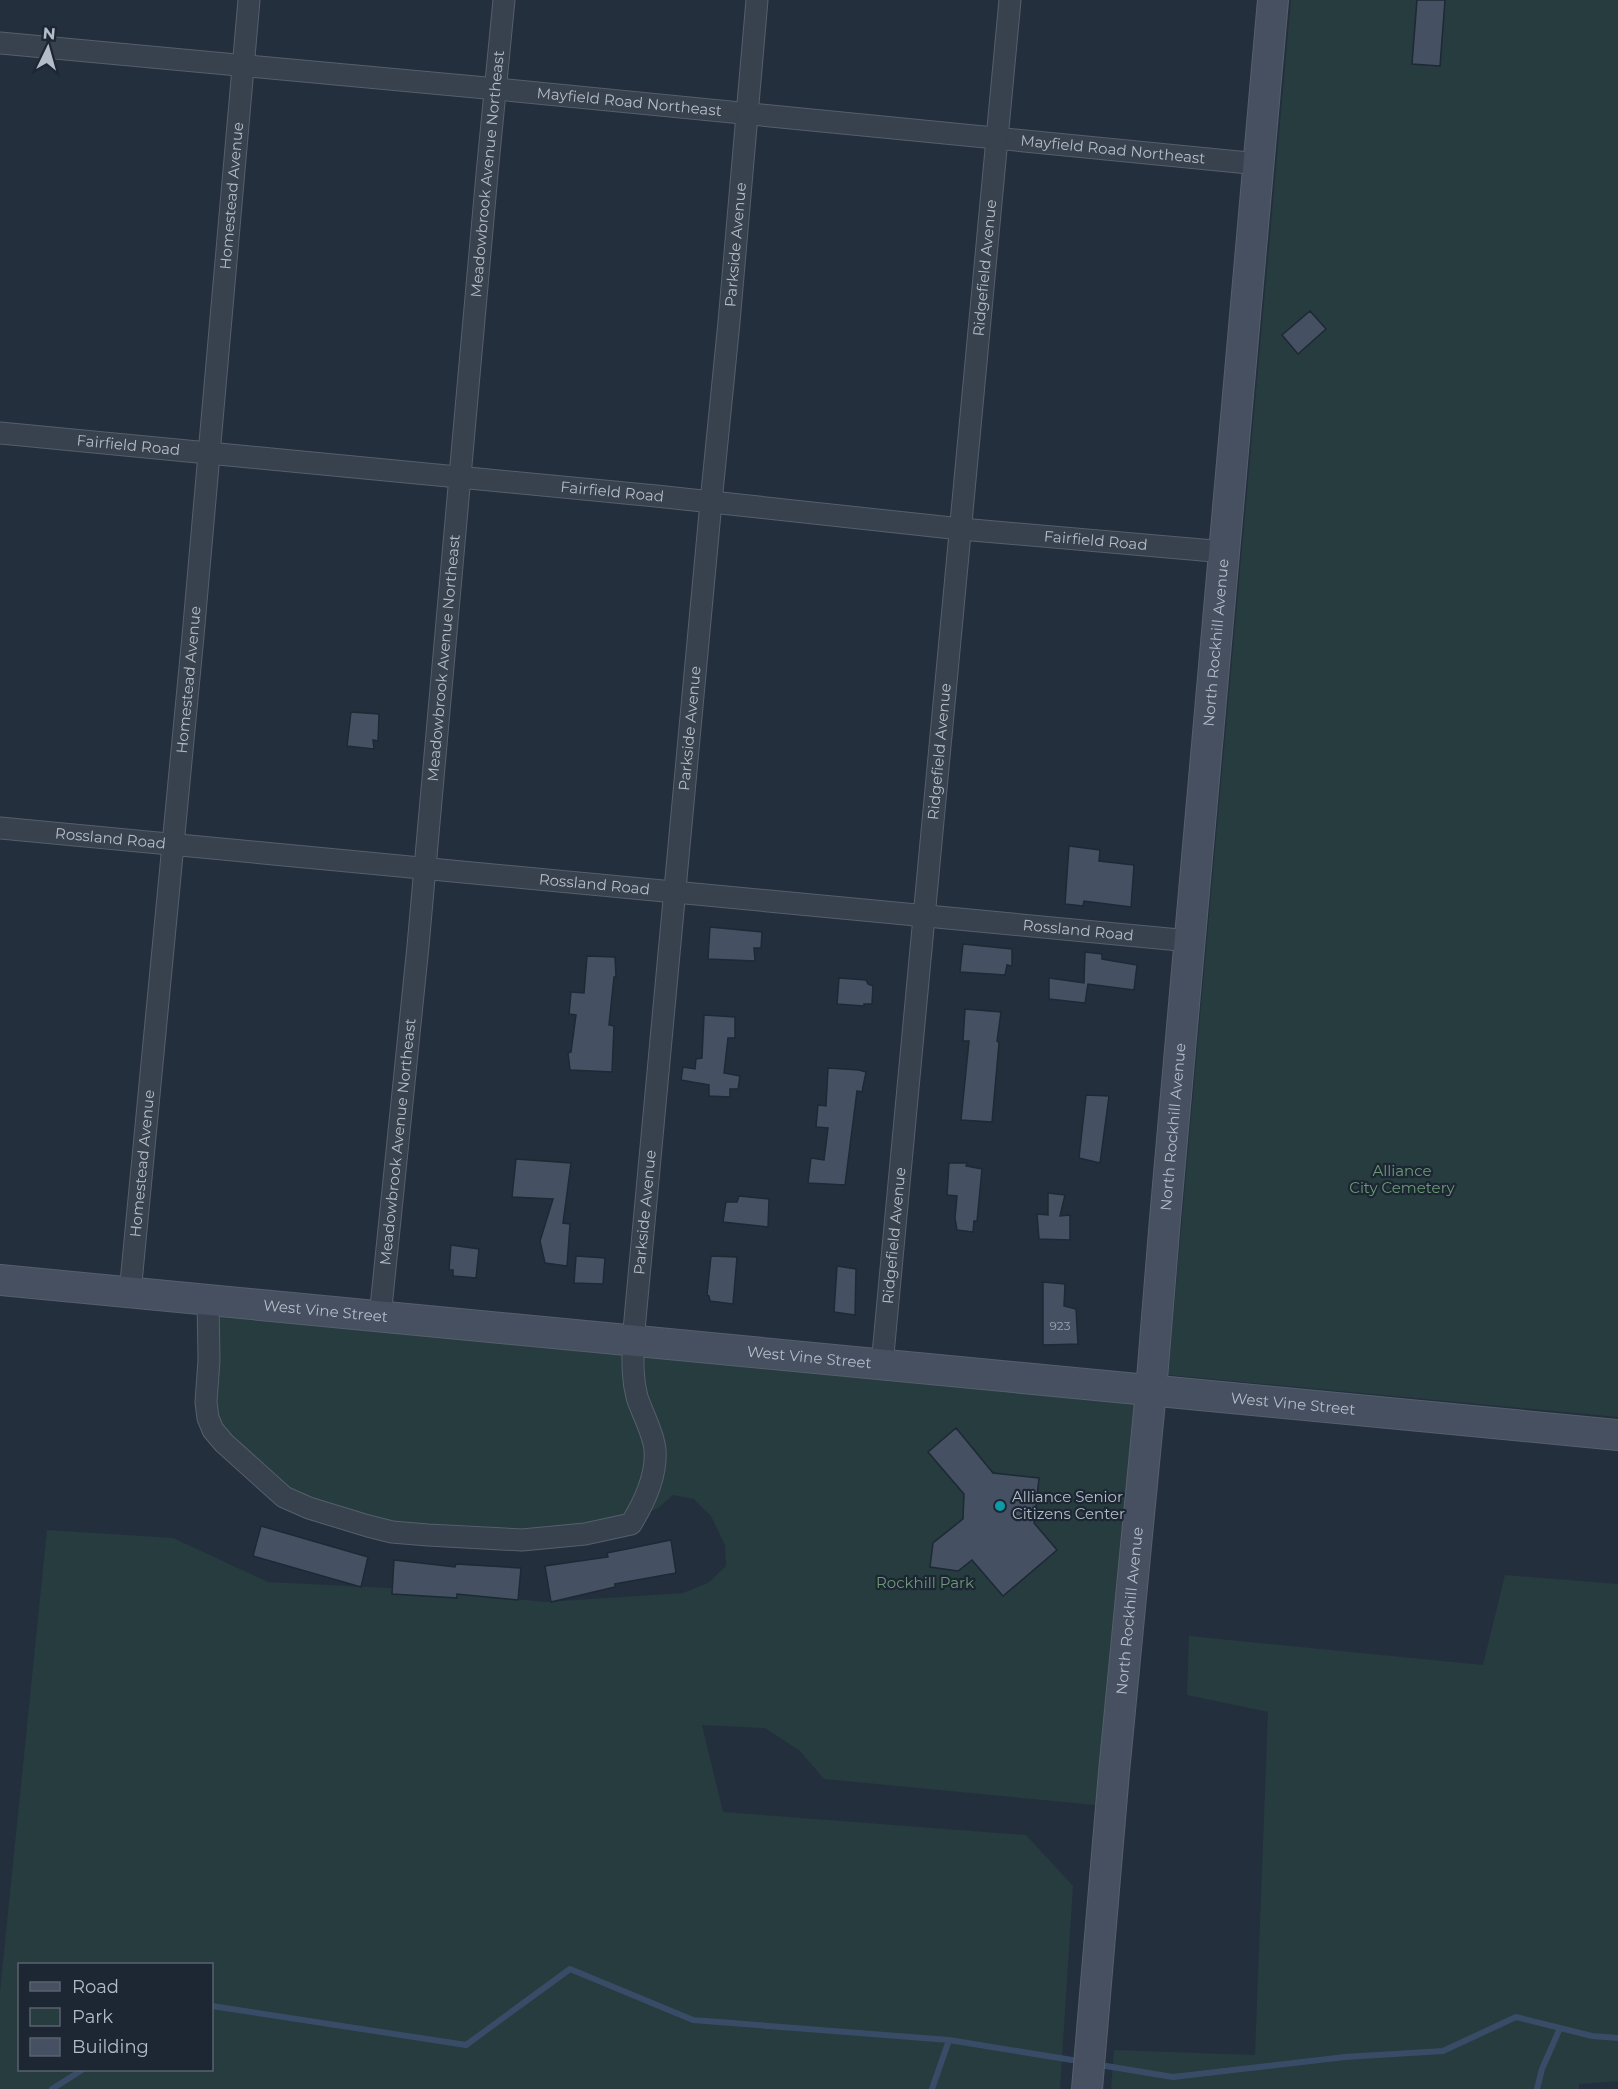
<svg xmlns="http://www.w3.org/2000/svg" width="1618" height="2089" font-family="Montserrat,sans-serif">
<rect width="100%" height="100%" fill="#242f3e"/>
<path fill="#263c3f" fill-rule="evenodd" d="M1291,0H1618V1417L1168,1375Z
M220,1312L1144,1401L1106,1806L824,1779L800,1751L765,1728L702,1725L723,1812L1026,1835L1073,1886L1060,2089H0V1991L47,1530L173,1538L268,1582L389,1588L546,1602L683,1593L708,1583L726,1566L725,1545L711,1516L694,1499L673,1495L658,1508L631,1520L536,1536L402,1525L306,1502L240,1448L216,1417L215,1371ZM20,1964H212V2070H20Z
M1505,1575L1618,1584V2081L1579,2084V2089H1111L1114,2050L1255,2055L1268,1712L1187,1695L1189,1636L1483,1665Z"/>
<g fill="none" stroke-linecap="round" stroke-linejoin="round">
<path stroke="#394c67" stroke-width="6" d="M212,2006L466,2045L570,1969L693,2020L949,2040L1072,2060
M1106,2066L1173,2077L1345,2057L1443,2051L1516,2017L1592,2036L1618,2038
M52,2089L82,2070
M932,2089L949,2040
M1537,2089L1542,2069L1560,2028"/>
</g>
<path fill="#455162" stroke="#1f2835" stroke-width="1.5" d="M1417,0H1445L1440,66L1412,64Z
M1310,311L1326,329L1298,354L1282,335Z
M351,712L379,714L378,741L373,740L374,749L347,746Z
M1069,846L1100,850L1099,861L1134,865L1131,907L1084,901L1083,906L1065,904Z
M710,927L762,932L761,948H754L755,961L708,959Z
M963,944L1012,949V966L1007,965L1005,975L960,972Z
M1085,952L1102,954V959L1137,965L1134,990L1088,984L1085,1003L1049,999V978L1084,983Z
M587,956L615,957L616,977H614L609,1025L614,1026L612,1072L570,1070L568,1053L571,1052L576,1015L569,1014L571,992L584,993Z
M839,978L866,980L868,984L873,986L872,1004H864V1006L837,1004Z
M965,1009L1001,1012L997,1041L999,1043L992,1122L961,1120L969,1041H963Z
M704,1015L735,1017V1038H728L724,1073L740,1076L738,1089H730V1097L709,1096V1085L681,1080L683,1067L695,1069L696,1059L702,1058Z
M828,1068L859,1070L866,1072L862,1092L857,1091L845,1185L808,1183L811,1158L824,1160L828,1128L816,1127L818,1105L826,1106Z
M1086,1095L1109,1096L1100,1163L1079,1158Z
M516,1159L571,1163L563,1223L570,1224L567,1266L545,1263L540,1241L553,1199L512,1197Z
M949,1163H967L966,1166L982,1169L977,1221H974L973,1232L957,1230L955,1218L957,1196L947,1195Z
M1048,1193L1065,1195L1060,1216L1070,1215V1240L1039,1239L1037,1214L1048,1215Z
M739,1196L769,1199L768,1227L723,1222L726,1202H737Z
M451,1245L479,1249L476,1278L453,1276V1270H449Z
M576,1256L605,1258L603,1284L574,1283Z
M711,1256L737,1257L733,1304L710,1301L709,1296L707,1295Z
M837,1266L856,1269L855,1315L834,1312Z
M1043,1282L1065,1284L1064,1306L1076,1309L1078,1344L1043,1345Z
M956,1428L993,1473L1039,1478L1034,1523L1057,1550L1003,1596L972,1560L958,1571L930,1567L933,1543L963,1519L964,1494L928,1452Z
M261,1526L368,1557L361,1587L253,1556Z
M671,1540L676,1573L615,1584V1587L551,1602L545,1566L608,1557L607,1553Z
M394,1560L455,1567L456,1564L521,1568L518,1600L457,1594V1598L392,1594Z"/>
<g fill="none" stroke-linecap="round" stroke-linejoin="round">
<defs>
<g id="street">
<path id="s1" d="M0,43L497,89L1259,164"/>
<path id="s2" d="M0,433L656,496L961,529L1225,552"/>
<path id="s3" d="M0,828L1190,941"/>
<path id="s4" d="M130,1293L193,636L249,0"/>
<path id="s5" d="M208,1300L209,1360L206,1402L208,1418L213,1430L224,1443L284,1497L309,1508L368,1526L392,1532L428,1535L522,1540L585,1534L631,1524C644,1503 657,1476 655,1450C654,1434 642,1413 637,1397C632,1378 633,1360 633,1341L711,502L729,322L757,0"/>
<path id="s6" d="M380,1317L418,946L487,174L504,0"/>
<path id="s7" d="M882,1365L1010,0"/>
</g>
<g id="secondary">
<path id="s8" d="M0,1280L1618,1435"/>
<path id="s9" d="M1087,2089L1114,1772L1151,1391L1165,1219L1273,0"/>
</g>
</defs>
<use href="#street" stroke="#565f6c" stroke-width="23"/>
<use href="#secondary" stroke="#565f6c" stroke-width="32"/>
<use href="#street" stroke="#38414e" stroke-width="21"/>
<use href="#secondary" stroke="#465061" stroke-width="30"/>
</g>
<circle fill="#0f9aa8" stroke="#1d2633" stroke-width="2" cx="1000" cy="1506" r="6"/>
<g text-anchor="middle" stroke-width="4.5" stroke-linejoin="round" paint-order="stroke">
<g font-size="12" fill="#98a1af">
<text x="1060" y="1330">923</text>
</g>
<g font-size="15" fill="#b4bcc9" stroke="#1d2633">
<text dy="5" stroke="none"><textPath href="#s1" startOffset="632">Mayfield Road Northeast</textPath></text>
<text dy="5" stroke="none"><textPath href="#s1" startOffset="1118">Mayfield Road Northeast</textPath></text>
<text dy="5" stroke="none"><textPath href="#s6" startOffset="1148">Meadowbrook Avenue Northeast</textPath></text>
<text dy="5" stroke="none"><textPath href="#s4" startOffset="1102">Homestead Avenue</textPath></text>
<text dy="5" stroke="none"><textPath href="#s5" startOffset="1876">Parkside Avenue</textPath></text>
<text dy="5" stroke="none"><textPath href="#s7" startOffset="1102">Ridgefield Avenue</textPath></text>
<text dy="5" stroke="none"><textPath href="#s2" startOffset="129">Fairfield Road</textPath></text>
<text dy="5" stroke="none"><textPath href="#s2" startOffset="615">Fairfield Road</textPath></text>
<text dy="5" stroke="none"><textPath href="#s2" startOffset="1101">Fairfield Road</textPath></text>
<text dy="5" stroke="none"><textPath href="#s9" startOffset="1452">North Rockhill Avenue</textPath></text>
<text dy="5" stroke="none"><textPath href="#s6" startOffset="662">Meadowbrook Avenue Northeast</textPath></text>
<text dy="5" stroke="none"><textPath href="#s4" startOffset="616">Homestead Avenue</textPath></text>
<text dy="5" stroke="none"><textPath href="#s5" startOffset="1390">Parkside Avenue</textPath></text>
<text dy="5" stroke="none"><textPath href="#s7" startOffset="616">Ridgefield Avenue</textPath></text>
<text dy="5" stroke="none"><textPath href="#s3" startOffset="111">Rossland Road</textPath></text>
<text dy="5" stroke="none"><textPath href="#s3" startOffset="597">Rossland Road</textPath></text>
<text dy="5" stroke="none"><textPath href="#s3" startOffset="1083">Rossland Road</textPath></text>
<text dy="5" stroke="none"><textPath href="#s9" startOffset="966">North Rockhill Avenue</textPath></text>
<text dy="5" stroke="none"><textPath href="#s6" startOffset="176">Meadowbrook Avenue Northeast</textPath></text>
<text dy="5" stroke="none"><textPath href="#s4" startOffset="130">Homestead Avenue</textPath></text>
<text dy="5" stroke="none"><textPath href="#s5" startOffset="904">Parkside Avenue</textPath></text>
<text dy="5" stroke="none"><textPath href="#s7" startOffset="130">Ridgefield Avenue</textPath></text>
<text dy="5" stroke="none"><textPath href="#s8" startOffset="327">West Vine Street</textPath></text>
<text dy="5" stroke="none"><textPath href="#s8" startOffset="813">West Vine Street</textPath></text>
<text dy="5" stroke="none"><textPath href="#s8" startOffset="1299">West Vine Street</textPath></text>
<text dy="5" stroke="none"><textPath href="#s9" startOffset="480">North Rockhill Avenue</textPath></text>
</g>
<g font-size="15" fill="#6b9a76" stroke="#1d2633">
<text x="1402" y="1176">Alliance<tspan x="1402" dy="17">City Cemetery</tspan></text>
<text x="925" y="1588">Rockhill Park</text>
</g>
<g font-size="15" fill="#b4bcc9" stroke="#1d2633" text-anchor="start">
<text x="1012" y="1502">Alliance Senior<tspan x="1012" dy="17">Citizens Center</tspan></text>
</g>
</g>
<rect x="18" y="1963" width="195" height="108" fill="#1d2633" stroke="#59626f" stroke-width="1.5"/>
<rect x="30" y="1982" width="30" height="9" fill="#465061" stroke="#59626f" stroke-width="1.5"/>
<text x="72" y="1993" font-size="18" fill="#b4bcc9">Road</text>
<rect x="30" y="2008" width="30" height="18" fill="#263c3f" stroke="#59626f" stroke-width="1.5"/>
<text x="72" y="2023" font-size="18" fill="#b4bcc9">Park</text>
<rect x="30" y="2038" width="30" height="18" fill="#455162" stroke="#59626f" stroke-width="1.5"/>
<text x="72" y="2053" font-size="18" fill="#b4bcc9">Building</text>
<g transform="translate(48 48) rotate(5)" stroke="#1d2633" stroke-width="4.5" paint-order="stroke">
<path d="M0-4.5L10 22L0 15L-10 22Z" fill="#b4bcc9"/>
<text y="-9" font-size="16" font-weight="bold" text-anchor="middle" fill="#b4bcc9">N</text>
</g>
</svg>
